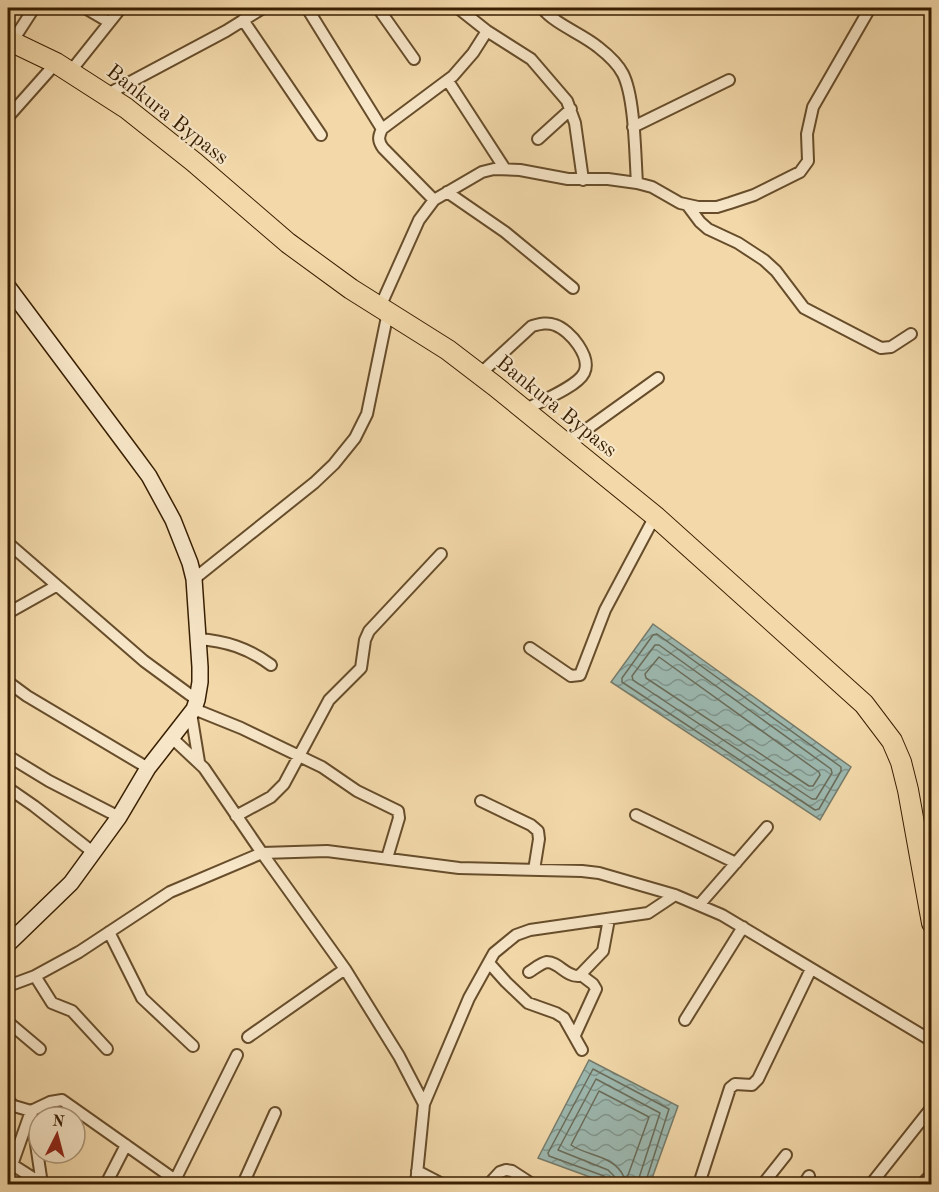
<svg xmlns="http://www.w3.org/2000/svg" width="939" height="1192" font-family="'Old Standard TT',serif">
<defs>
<pattern id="water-waves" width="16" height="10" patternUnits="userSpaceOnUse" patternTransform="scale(1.5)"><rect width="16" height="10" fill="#9db9b1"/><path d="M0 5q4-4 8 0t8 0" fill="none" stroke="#81968e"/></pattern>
</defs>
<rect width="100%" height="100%" fill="#f3d9aa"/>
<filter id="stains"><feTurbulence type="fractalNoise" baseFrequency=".00333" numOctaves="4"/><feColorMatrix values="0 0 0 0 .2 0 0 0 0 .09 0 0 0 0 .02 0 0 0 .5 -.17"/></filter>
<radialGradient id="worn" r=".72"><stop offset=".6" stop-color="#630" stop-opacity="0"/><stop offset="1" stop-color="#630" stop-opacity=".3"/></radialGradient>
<path fill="url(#water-waves)" stroke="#757b6b" stroke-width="1.5" d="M653,624L851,767L820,820L611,682Z
M589,1060L678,1106L650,1184H609L538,1158Z"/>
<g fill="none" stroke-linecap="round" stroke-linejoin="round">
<path stroke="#6a6c59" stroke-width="1.5" d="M657,634L841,767V771L819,809L815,810L622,682V678L653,635Z
M655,645H659L831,769L832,773L816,799H812L633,680L632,676Z
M659,657L819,772L820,775L813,786H809L646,678L645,674Z
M599,1091L649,1117L627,1178L624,1177C614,1155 589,1157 571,1145Z
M608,1184L604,1176L549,1156L548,1153L593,1069L669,1109L645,1184
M615,1184L614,1176L608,1170L558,1150L596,1079L660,1113L637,1184"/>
<defs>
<path id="street" d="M85,8L109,22
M307,8L382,129
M378,8L414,59
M458,8L487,31L531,59L567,101L575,123L583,180
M542,8C556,25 581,33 598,47C607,54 618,64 623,74C635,98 635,155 637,183
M243,20L321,135
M12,42L34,8
M70,72L121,8
M448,81L505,169
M106,95L226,31L263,8
M8,117L56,63
M633,127L729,80
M538,139L571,109
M447,192L505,232L573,288
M434,200L383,148C378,141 378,137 382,129L453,76L473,53L487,31
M688,206L700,222L708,229L738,243L764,260L776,271L804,308L881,348L891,347L911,334
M380,307L419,220L434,200L482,172L494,169L520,170L568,179H608L637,183L652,187L680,203L698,207H717L730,203L754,195L800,172L808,161L807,134L813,107L870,8
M480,374L532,326C540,324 547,322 555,325C570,330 592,357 584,373C577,387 539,402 524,410
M566,444L658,378
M8,543L144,661L197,700
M194,579L314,483L334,464L355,438L367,414L388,312
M8,613L56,586
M198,639C226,641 248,648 271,665
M530,648L571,676L580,675L605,610L655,516
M8,682L27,696L148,768
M194,709L241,728L322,767L357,791L398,811L399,818L387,858
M191,713L199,762
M172,738L204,768L262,853L345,969L399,1056L424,1104L416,1184
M8,756L49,781L119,817
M8,788L34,806L94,853
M481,801L531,825L538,831L539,839L534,870
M636,815L736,863
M236,816L271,797L284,784L329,700L361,668L365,640L369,631L441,554
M700,904L767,827
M109,932L142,998L193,1046
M489,963L506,982L528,1003L556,1013L564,1018L582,1050
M529,972C534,969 541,963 547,962C559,962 566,977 579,976L603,951L609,919
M35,976L52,1003L72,1011L107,1049
M8,986L35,976L79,952L170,892L262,853L327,851L459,868L582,871L599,873L675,895L722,915L932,1041
M685,1020L743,927
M8,1022L40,1049
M575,1035L596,989L593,984L581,975
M248,1037L345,969
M8,1101L14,1106L31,1111L50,1102L62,1100L181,1184
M424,1104L469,998L494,953L516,935L530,930L648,913L675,895
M31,1111L42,1184
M8,1162L41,1183
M12,1165L30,1114
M417,1171L442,1184
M175,1180L237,1055
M106,1184L126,1145
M243,1184L275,1113
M489,1184L500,1172L506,1170L512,1171L532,1184
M699,1184L730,1088L735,1084L752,1085L758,1079L811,969
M763,1184L786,1155
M804,1184L809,1176
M871,1184L932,1107
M922,1184L932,1174"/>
<path id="secondary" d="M8,287L135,457L149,476L173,520L190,563L194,579L200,667V682L197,700L194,709L148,768L119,817L71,883L8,944"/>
<path id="highway" d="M8,40L56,63L126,108L194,162L288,243L351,289L448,350L495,386L655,516L864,704L892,741L901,762L908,790L932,923"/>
</defs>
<use href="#street" stroke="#674d2b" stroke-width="14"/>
<use href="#secondary" stroke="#381e01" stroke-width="18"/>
<use href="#highway" stroke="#381e01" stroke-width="22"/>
<use href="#street" stroke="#f7e6c8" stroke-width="10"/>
<use href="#secondary" stroke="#f7e6c8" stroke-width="15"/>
<use href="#highway" stroke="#f3d9aa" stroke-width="20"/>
</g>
<g text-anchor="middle" stroke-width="4.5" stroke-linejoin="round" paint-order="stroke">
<g font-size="21" fill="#381e01" stroke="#f7e6c8">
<text transform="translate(168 114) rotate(38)" y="7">Bankura Bypass</text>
<text transform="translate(557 406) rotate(39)" y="7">Bankura Bypass</text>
</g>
</g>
<rect width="939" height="1192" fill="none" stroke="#f3d9aa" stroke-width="30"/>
<rect x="9" y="9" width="921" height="1174" fill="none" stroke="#381e01" stroke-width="3"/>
<rect x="15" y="15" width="909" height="1162" fill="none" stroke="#381e01" stroke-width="1.5"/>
<g transform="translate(57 1135) rotate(6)"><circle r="28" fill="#f7e6c8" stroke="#ab9678" stroke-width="1.5"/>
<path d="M0-4.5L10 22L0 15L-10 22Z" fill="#8f2418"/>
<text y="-9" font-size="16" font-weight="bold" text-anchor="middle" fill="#381e01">N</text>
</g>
<rect width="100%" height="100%" filter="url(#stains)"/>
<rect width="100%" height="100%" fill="url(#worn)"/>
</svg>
